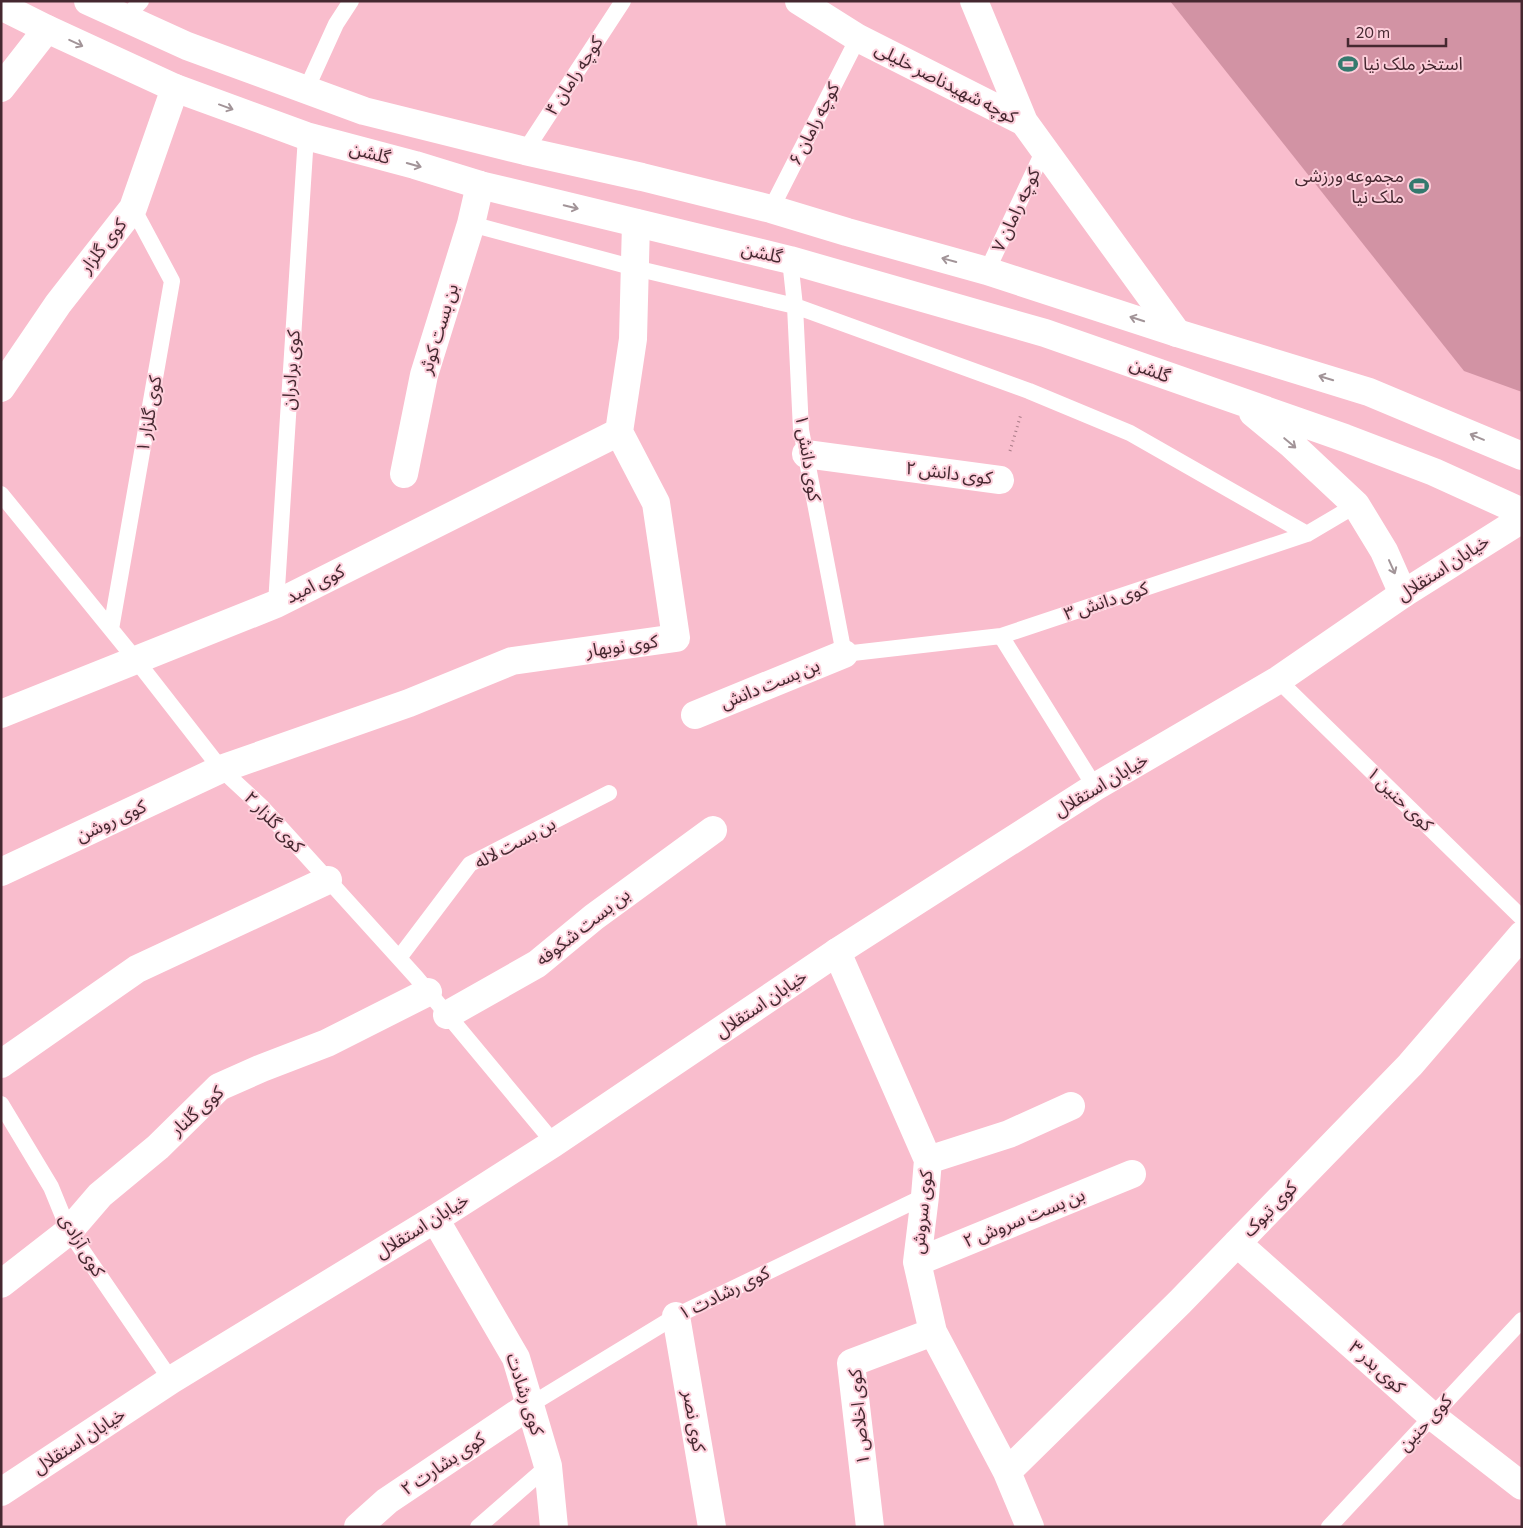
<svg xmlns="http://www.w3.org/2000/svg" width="1523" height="1528" font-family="Commissioner,'Noto Sans Arabic',sans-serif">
<rect width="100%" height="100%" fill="#f9bdcd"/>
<path fill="#d293a4" d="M1170,1H1522V392L1464,371Z"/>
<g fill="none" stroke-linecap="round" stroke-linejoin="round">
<path stroke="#a97b87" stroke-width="3" stroke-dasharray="1 4" stroke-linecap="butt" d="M1010,451L1021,414"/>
<path stroke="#fff" stroke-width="16" d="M125,18L141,1
M306,90L336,24L351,1
M525,151L623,1
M771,209L858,38
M471,224L635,268L795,306L1029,391L1130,433L1307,534
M790,260L795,306L801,430L844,654L1001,636L1307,534L1356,505
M987,271L1044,150
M1,494L136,660L221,769L262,807L416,977L554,1143
M276,604L306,136
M111,629L172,281L133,208
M1001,636L1095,787
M1278,680L1522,918
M399,958L470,864L609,793
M1,1104L51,1187L69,1231L171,1380
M530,1405L676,1316L925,1196
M478,1527L548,1466
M1329,1527L1522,1320"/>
<path stroke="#fff" stroke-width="28" d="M799,1L858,38L1024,122L1177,333
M974,1L1024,122
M1,88L47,29
M1,388L58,304L133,208L175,88
M806,454L1000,480
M404,474L424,375L471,224L480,185
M1,714L276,604L619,432
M695,715L844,654
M1,872L221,769L409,703L512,661L676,638L656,503L619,432L633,339L636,223
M837,952L928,1160L925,1196L917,1262L933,1332L1007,1472L1030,1527
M447,1015L537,964L594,917L713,830
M1,1064L137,969L328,880
M928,1160L1009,1134L1071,1106
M1237,1243L1432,1416L1522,1486
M917,1262L1132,1174
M1,1284L69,1231L100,1195L158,1147L219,1087L262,1068L327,1043L428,992
M676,1316L712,1527
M1007,1472L1180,1302L1410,1065L1522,935
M358,1527L387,1501L530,1405
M870,1527L851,1363L933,1332"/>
<path stroke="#fff" stroke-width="28" d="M435,1219L516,1358L548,1466L554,1527"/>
<path stroke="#fff" stroke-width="28" d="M1,1492L171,1380L435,1219L554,1143L837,952L1095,787L1278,680L1403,594L1522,519"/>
<path stroke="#fff" stroke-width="28" d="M88,1L187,46L364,111L525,151L642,177L771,209L847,232L987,271L1177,333L1369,392L1522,456
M1,6L47,29L175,88L306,136L415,165L480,185L790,260L1045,333L1345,438L1434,472L1522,512
M1253,413L1292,445L1356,505L1384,551L1403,594"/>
</g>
<defs><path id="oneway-shaft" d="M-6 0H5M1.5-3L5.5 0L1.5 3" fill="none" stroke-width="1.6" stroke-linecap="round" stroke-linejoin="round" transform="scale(1.25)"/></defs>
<g stroke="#a29498">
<use href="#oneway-shaft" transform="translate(76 43) rotate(25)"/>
<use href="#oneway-shaft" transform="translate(226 107) rotate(20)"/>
<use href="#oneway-shaft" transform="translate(414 165) rotate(16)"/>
<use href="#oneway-shaft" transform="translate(571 207) rotate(14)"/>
<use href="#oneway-shaft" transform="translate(949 260) rotate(-165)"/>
<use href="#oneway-shaft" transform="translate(1137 319) rotate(-162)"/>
<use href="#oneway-shaft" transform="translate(1326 378) rotate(-163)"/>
<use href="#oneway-shaft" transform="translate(1477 437) rotate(-157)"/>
<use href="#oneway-shaft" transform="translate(1290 443) rotate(40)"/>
<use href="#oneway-shaft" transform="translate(1392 567) rotate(66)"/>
</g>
<defs>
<symbol id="stadium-bare" viewBox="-9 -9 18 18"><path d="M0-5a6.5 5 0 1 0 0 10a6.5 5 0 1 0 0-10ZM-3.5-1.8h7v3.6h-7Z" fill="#34796e" stroke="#fdcfdb" stroke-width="2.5" paint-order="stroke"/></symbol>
</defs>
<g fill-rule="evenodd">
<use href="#stadium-bare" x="1334" y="50" width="28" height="28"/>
<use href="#stadium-bare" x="1405" y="172" width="28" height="28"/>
</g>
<g text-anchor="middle" stroke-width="4" stroke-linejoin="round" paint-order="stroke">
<g font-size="18" fill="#452830" stroke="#fdcfdb" text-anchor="start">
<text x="1363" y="70">استخر ملک نیا</text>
<text x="1404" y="182" text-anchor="end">مجموعه ورزشی<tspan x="1404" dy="21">ملک نیا</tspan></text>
</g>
<g font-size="18" fill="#452830" stroke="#fdcfdb">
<text transform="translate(574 76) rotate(-57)" y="6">کوچه رامان ۴</text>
<text transform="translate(946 83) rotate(27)" y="6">کوچه شهیدناصر خلیلی</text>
<text transform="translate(814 124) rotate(-63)" y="6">کوچه رامان ۶</text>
<text transform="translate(370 153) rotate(15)" y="6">گلشن</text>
<text transform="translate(1016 210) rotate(-65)" y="6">کوچه رامان ۷</text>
<text transform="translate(103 246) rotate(-52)" y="6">کوی گلزار</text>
<text transform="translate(762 253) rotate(13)" y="6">گلشن</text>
<text transform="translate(439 329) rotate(-73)" y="6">بن بست کوثر</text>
<text transform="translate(291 370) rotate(-86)" y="6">کوی برادران</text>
<text transform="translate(1150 370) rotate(20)" y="6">گلشن</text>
<text transform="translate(149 414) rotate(-80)" y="6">کوی گلزار ۱</text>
<text transform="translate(808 458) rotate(81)" y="6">کوی دانش ۱</text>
<text transform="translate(949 473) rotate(7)" y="6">کوی دانش ۲</text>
<text transform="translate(1443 568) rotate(-33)" y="6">خیابان استقلال</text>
<text transform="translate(315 584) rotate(-27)" y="6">کوی امید</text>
<text transform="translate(1106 601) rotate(-18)" y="6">کوی دانش ۳</text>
<text transform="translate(622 646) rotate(-8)" y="6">کوی نوبهار</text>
<text transform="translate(770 684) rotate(-22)" y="6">بن بست دانش</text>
<text transform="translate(1101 785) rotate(-31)" y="6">خیابان استقلال</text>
<text transform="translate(1400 799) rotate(44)" y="6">کوی حنین ۱</text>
<text transform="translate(111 821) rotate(-25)" y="6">کوی روشن</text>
<text transform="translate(274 822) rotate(46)" y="6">کوی گلزار ۲</text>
<text transform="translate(515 843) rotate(-28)" y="6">بن بست لاله</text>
<text transform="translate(583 927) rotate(-38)" y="6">بن بست شکوفه</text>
<text transform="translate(761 1004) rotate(-34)" y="6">خیابان استقلال</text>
<text transform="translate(197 1111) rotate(-42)" y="6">کوی گلنار</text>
<text transform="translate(1270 1209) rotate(-46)" y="6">کوی تبوک</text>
<text transform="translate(922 1212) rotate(-84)" y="6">کوی سروش</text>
<text transform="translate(1024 1218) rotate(-22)" y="6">بن بست سروش ۲</text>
<text transform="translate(422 1226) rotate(-32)" y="6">خیابان استقلال</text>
<text transform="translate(82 1245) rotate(59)" y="6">کوی آزادی</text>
<text transform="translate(724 1293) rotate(-26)" y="6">کوی رشادت ۱</text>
<text transform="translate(1377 1367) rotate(42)" y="6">کوی بدر ۳</text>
<text transform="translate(525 1394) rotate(72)" y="6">کوی رشادت</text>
<text transform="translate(859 1417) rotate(-95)" y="6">کوی اخلاص ۱</text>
<text transform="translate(694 1421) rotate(80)" y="6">کوی نصر</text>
<text transform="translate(1425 1423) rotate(-47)" y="6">کوی حنین</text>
<text transform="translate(79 1441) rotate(-33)" y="6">خیابان استقلال</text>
<text transform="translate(443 1464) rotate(-34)" y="6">کوی بشارت ۲</text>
</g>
</g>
<rect width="1523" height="1528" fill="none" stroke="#452830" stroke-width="5"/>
<path d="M1348 38v8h98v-8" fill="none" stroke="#452830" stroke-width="2.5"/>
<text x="1356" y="38" font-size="15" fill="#452830" stroke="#fdcfdb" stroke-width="4" paint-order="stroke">20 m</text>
</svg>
